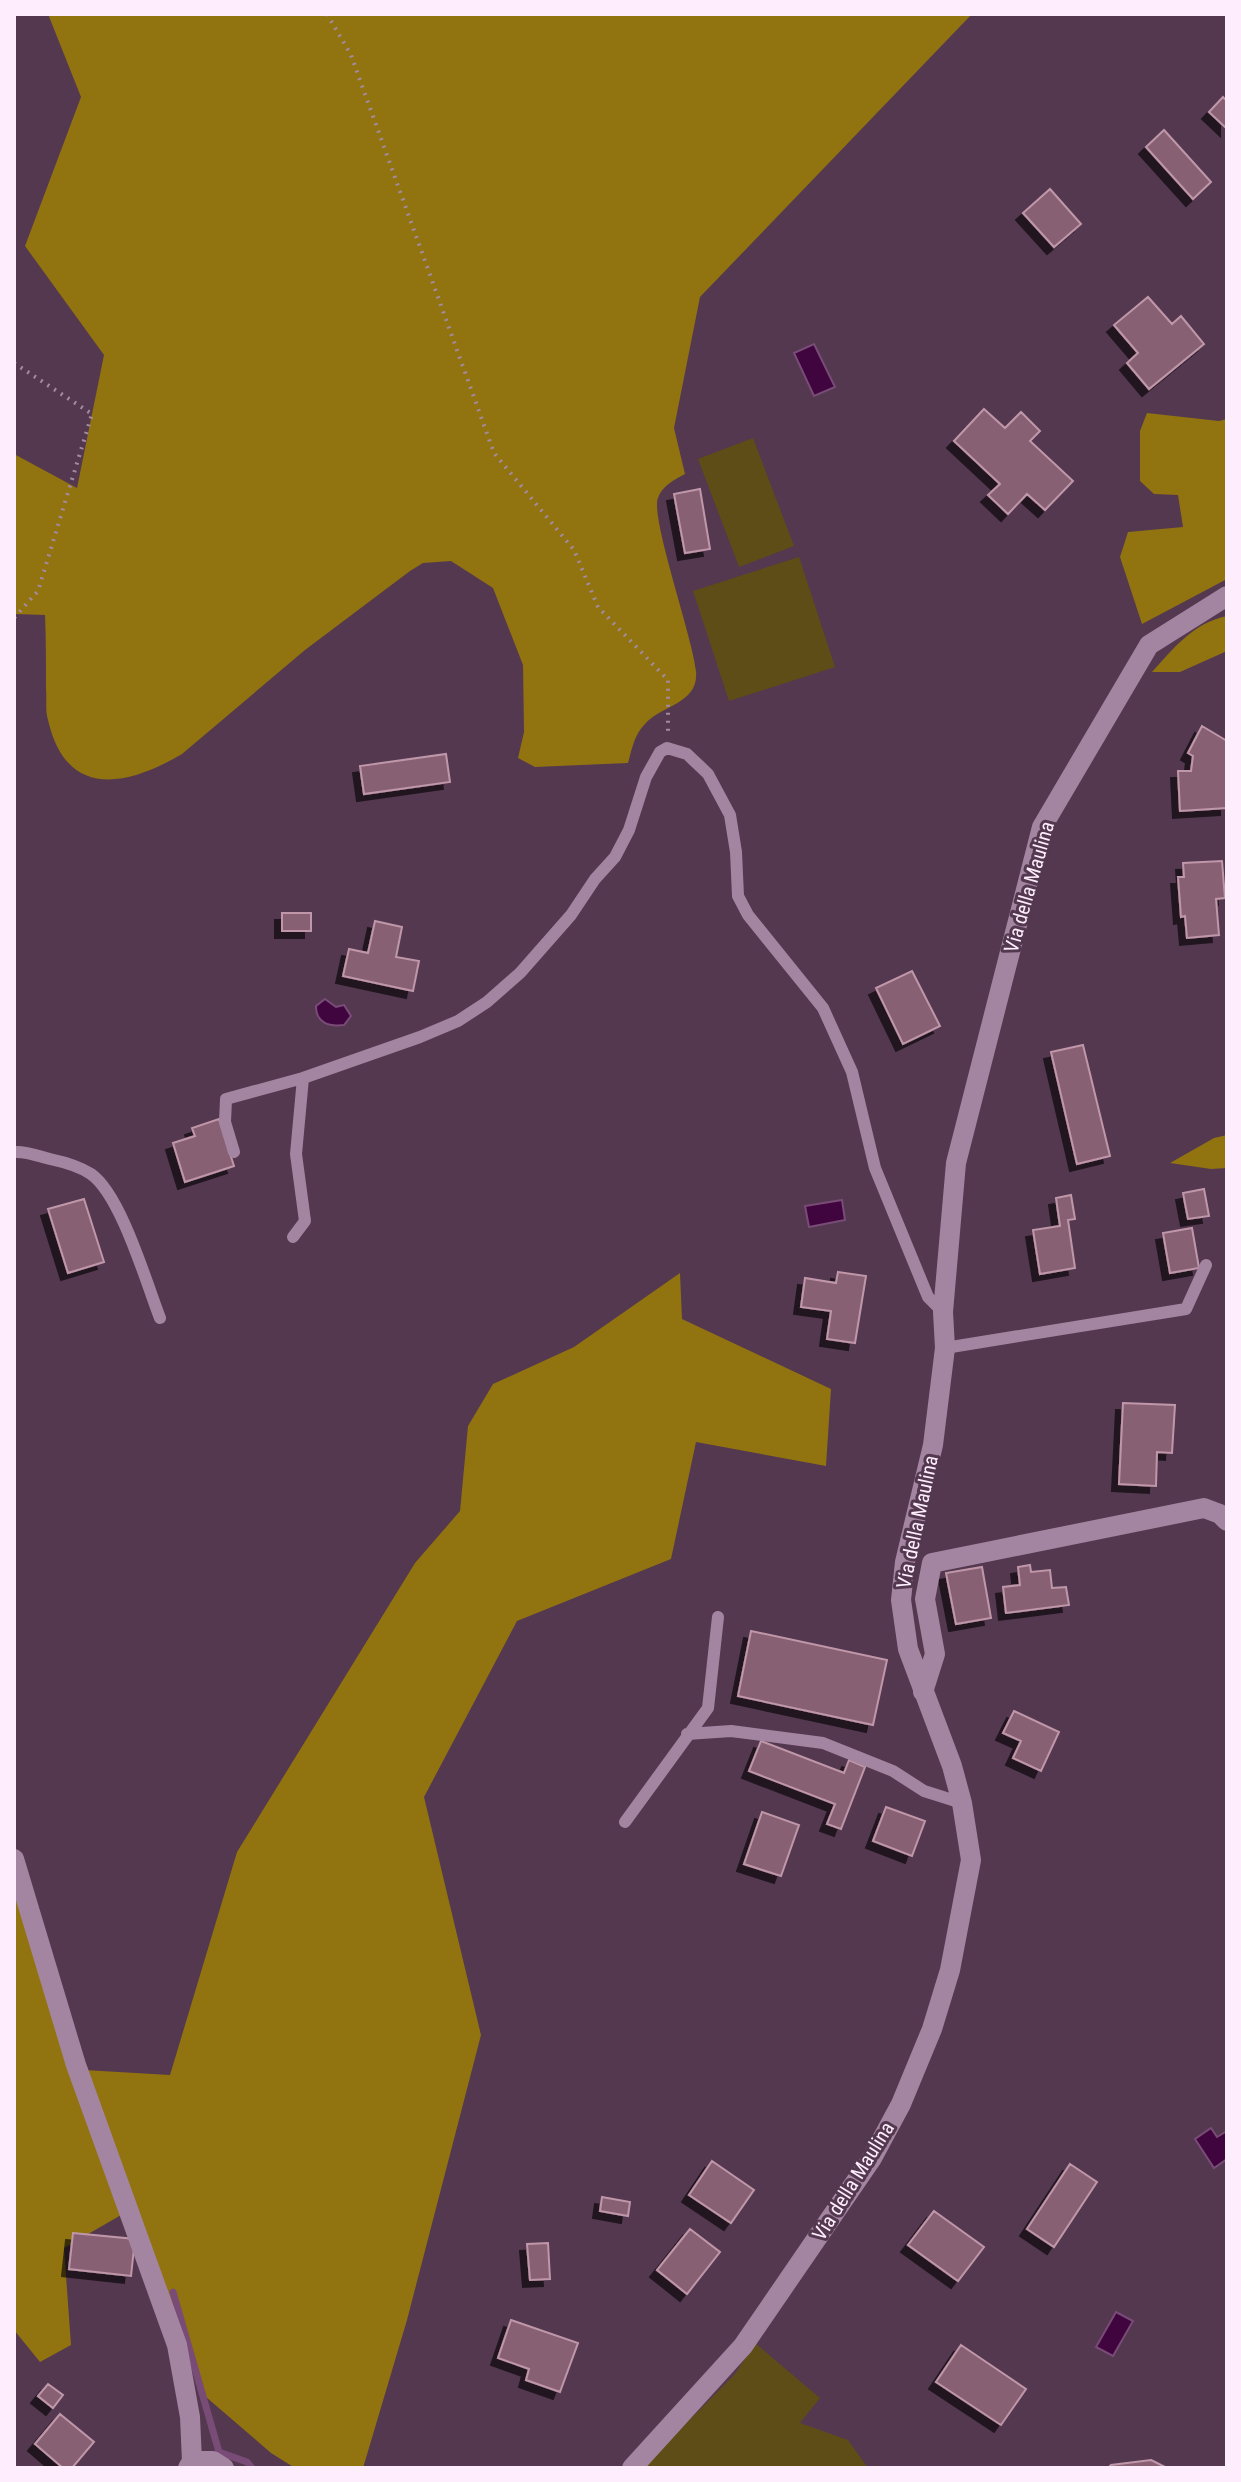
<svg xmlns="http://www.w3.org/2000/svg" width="1241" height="2482" font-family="'Roboto Condensed',sans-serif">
<defs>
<filter id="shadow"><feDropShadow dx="-7" dy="7" stdDeviation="0" flood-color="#0009"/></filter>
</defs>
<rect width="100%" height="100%" fill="#533850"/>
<path fill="#5f4d17" d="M753,438L794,546L739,567L698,459Z
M799,557L835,667L729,701L693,591Z
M755,2343L820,2398L800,2423L848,2440L868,2468H642L735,2374Z"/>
<path fill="#917310" d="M48,14H972L700,297L674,428L685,474C674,480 662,486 658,498C650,517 693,638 696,671C699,704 663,704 645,724C634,735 632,749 628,763L535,767L518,758L524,732L523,665L493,588L451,561L423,563L410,571L305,650L182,754C126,787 66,799 48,720C45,711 47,699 46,689C46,665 46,640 45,615L14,614V454L77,488L104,355L25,246L81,97Z
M1147,413L1219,421L1227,419V579L1142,624L1120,557L1128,532L1183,527L1178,495L1154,494L1140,481V431Z
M1227,616V651L1180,672H1152C1174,648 1193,623 1227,616Z
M1227,1135V1168L1211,1169L1170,1163L1214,1138Z
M680,1273L682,1319L831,1389L826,1466L696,1442L671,1559L517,1621L424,1797L481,2035L407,2320L363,2468H295L271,2453L206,2397L128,2211L64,2248L71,2345L40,2362L14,2330V1872L84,2070L170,2075L237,1852L415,1563L460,1511L468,1426L493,1384L574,1347Z"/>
<path fill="#40053e" stroke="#794b77" stroke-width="2" d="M814,344L835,387L814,396L794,353Z
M325,999L336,1007L344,1005L351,1016L344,1025C329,1027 316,1023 316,1006Z
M842,1200L845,1220L809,1227L805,1206Z
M1211,2128L1217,2137L1227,2131V2159L1214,2168L1195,2139Z
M1116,2312L1133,2321L1113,2356L1096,2347Z"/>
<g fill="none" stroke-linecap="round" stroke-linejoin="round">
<path stroke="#794b77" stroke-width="7" d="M173,2292L219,2452L247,2462L252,2468"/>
</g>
<path fill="#876173" stroke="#c097a9" stroke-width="2" filter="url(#shadow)" d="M1223,97L1227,101V129L1209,112Z
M1164,130L1211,182L1193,199L1146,147Z
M1050,189L1081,224L1054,247L1023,213Z
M1148,297L1172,324L1181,316L1204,344L1149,389L1127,363L1138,353L1114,325Z
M984,409L1005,428L1021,412L1040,431L1030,441L1073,481L1045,510L1027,494L1008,514L988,495L1000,484L954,441Z
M700,489L710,549L685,553L674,494Z
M1202,726L1227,741V808L1180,811L1178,771H1191L1193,756L1188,753Z
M446,754L450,782L364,794L360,766Z
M1222,861L1225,898L1216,899L1219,935L1187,938L1185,916L1181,917L1178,877H1184L1183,863Z
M282,913H311V931H282Z
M375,921L402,927L396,957L419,961L413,991L343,976L349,949L368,953Z
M912,971L940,1026L903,1044L876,988Z
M1083,1045L1110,1156L1077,1164L1051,1052Z
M219,1119L234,1166L185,1182L173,1143L195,1136L192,1128Z
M1204,1189L1209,1216L1188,1219L1183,1193Z
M1071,1195L1075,1219L1068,1220L1075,1268L1040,1274L1033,1230L1060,1226L1056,1198Z
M84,1199L104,1262L68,1273L48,1209Z
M1192,1228L1199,1268L1170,1273L1163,1233Z
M838,1272L866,1276L855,1343L827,1339L831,1311L801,1307L805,1278L836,1283Z
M1123,1403L1175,1405L1172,1453L1157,1452L1156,1486L1119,1484Z
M1030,1565L1031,1572L1050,1570L1052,1588L1066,1587L1069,1605L1006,1613L1003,1587L1020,1585L1018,1567Z
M982,1567L991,1618L956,1624L946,1573Z
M751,1631L887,1660L873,1725L738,1696Z
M1014,1711L1059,1732L1041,1771L1013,1758L1021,1741L1003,1733Z
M761,1741L844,1773L849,1760L865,1767L841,1829L827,1824L835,1804L749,1771Z
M886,1807L925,1821L912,1856L873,1841Z
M762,1812L799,1825L781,1876L744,1864Z
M712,2161L754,2190L731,2223L689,2195Z
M1070,2164L1097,2182L1054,2247L1027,2229Z
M602,2197L630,2202L628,2216L600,2211Z
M934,2211L984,2247L958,2281L908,2245Z
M690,2229L720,2252L687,2294L657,2270Z
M73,2233L135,2239L131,2276L69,2269Z
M548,2243L550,2279L530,2280L527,2244Z
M511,2320L578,2343L560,2392L526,2380L529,2369L498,2358Z
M961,2345L1026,2389L1001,2425L936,2382Z
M48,2384L63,2395L53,2408L38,2396Z
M60,2414L94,2442L72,2468H63L35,2444Z
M1151,2460L1167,2468H1108L1111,2465Z"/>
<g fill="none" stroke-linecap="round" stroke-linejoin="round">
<path stroke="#a28b9f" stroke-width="4" stroke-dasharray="2 6" stroke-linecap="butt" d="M327,14L351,55L494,453L574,550L598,607L668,680V734
M14,363L92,414L38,591L14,618"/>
<path stroke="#a485a1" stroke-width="12" d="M14,1152C27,1151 38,1156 50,1159C64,1162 79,1166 91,1174C121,1195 146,1282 160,1318
M234,1152L225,1122L226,1099L303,1078L420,1037L458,1021L487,1002L520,973L571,915L595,879L615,857L629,830L646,777L660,752L667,748L687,754L708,774L730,815L736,852L738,896L748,915L823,1008L852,1072L875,1168L928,1297L943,1312
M293,1237L305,1221L296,1154L303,1078
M945,1348L1186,1309L1206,1265
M687,1734L731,1731L823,1743L893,1771L924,1791L962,1803
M625,1822L708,1708L718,1617"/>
<path stroke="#a485a1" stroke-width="20" d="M923,1692L935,1654L925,1599L932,1563L1204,1508L1220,1514L1227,1521
M14,1859L76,2065L177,2345L190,2417L192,2461
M188,2468L192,2461H213L224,2468
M632,2468L743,2346L828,2222L872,2158L901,2104L932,2029L950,1970L971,1860L962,1803L952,1766L908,1649L901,1600L905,1562L933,1445L945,1348L943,1312L956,1163L1042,827L1149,645L1227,596"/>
</g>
<g text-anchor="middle" stroke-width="6" stroke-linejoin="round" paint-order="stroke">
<g font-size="20" fill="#feedfc" stroke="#533850">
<text transform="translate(1029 887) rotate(-74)" y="7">Via della Maulina</text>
<text transform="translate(917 1522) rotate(-78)" y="7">Via della Maulina</text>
<text transform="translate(853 2181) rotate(-58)" y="7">Via della Maulina</text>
</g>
</g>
<rect width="1241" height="2482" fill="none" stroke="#feedfc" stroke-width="32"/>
</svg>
